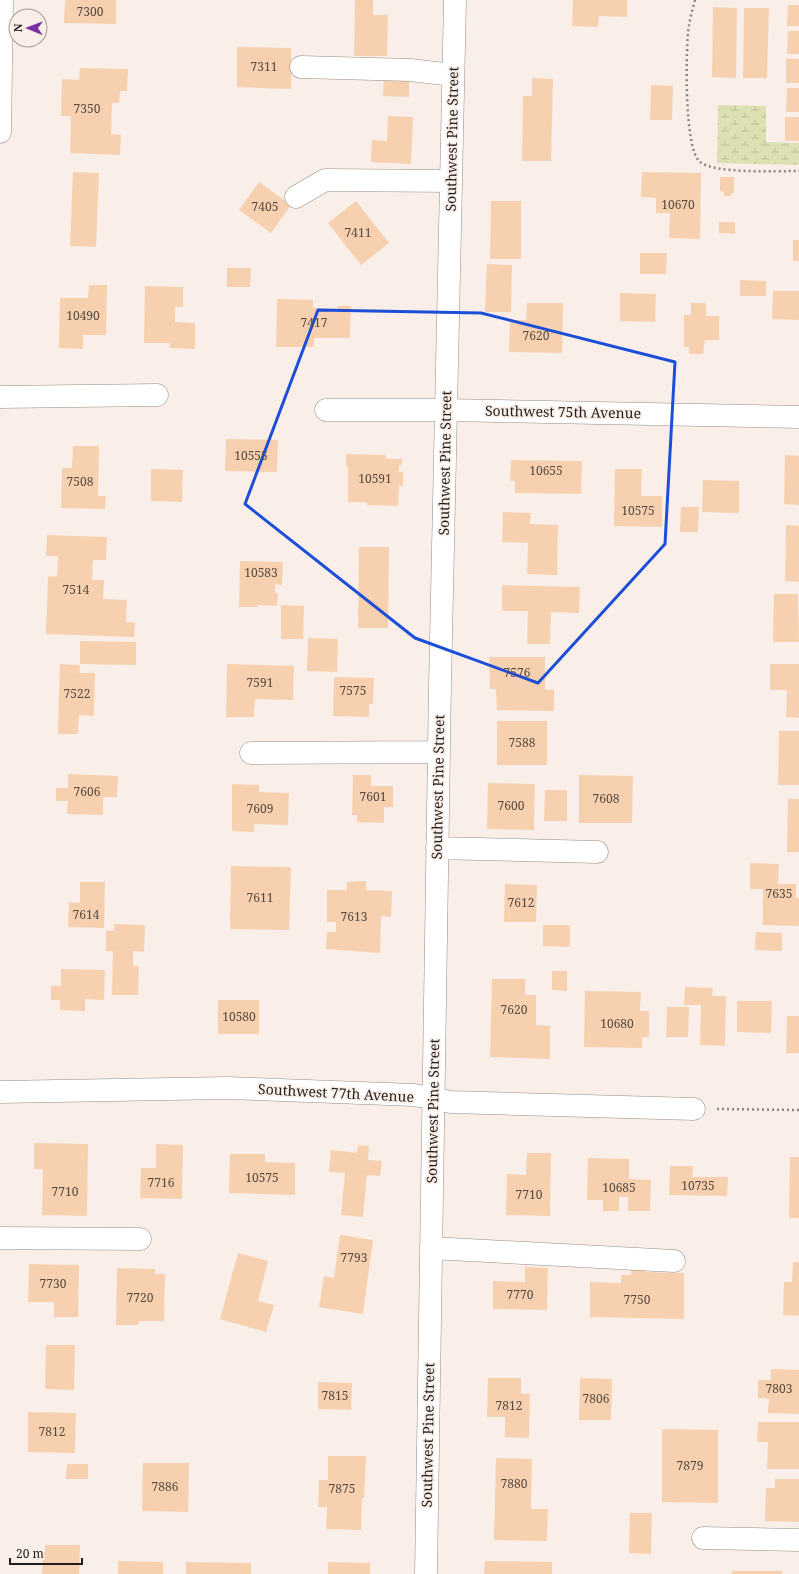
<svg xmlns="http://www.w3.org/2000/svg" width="799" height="1574" font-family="'Noto Serif',serif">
<defs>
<pattern id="wetland-marsh" width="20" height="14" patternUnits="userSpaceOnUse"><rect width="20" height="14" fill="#dde0b2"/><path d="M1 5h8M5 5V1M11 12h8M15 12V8" fill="none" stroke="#bdc098"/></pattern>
</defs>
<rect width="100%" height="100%" fill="#f9efe8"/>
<path fill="url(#wetland-marsh)" d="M718,105L766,106V142L799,143V165L717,163Z"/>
<path fill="#f7d1af" d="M65,0H116V24L64,23Z
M355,0H373V15H388L387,56H354Z
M573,0H627V17L599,16L598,27L572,26Z
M788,5H799V26H787Z
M713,7L737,8L736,78L712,77Z
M744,8H769L767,78H743Z
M788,31H799V54H787Z
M237,47L291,48V89L237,87Z
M786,59H799V83H786Z
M80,68L128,69L127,91H120L119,103H112L111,134L121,135L120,155L70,153L71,116H61L62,79L79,80Z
M384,72L409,73V97L383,96Z
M532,78L553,79L551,161H522L523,96H532Z
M651,85L673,86L672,120H650Z
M787,88H799V112H786Z
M388,116L413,117L411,164L371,162L372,140L387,141Z
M785,117H799V141H785Z
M73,172L99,173L96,247L70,246Z
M642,172L701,173L700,239L669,238L670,213H656V198L641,197Z
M720,177H734V193H731V196H724V192L720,191Z
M259,182L291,205L271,233L239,210Z
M356,201L389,243L361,265L328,223Z
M491,201H521V259H490Z
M719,222H735V234L719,233Z
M793,240H799V261H793Z
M640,253H667L666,274H640Z
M487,264L512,265L511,312H485Z
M227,268H251L250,287H227Z
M740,280L766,281V296H740Z
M89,285H107L106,335H83V349L59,348L60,298H88Z
M145,286L183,287V307H175V322L195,323V349L170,348V343H144Z
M773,291H799V320L772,319Z
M620,293L656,294L655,322L620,321Z
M277,299L313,300V308L338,309V306H351L350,338H314V347H276Z
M527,303H563L562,353L509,352L510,320H526Z
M691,303H706V316H719V340H705L703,354H689V347H684V315H691Z
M226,439L278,440L277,472L225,471Z
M73,446H99L98,496H106L105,509L61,508L62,468H72Z
M346,454L386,455V459H402V465H399V472H403V486H399L398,506L367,505V502H348V466H346Z
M785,455L799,456V505L784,504Z
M511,460L582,461L581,494L515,493V481H510Z
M151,469L183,470L182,502L151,501Z
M615,469H642L641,496H662V527L614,526Z
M703,480L739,481V513L702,512Z
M681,507H699L698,532H680Z
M503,512L531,513L530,524L558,525L557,575L527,574L528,543L502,542Z
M786,525L799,526V582L785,581Z
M47,535L107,537L106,560H93L92,580H104L103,599L127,600L126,622L135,623L134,637L46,634L48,576L57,577L58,556H46Z
M359,547H389L388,628H358Z
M240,561L283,562L282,585L275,584V593H278L277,606L258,605V607H239Z
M502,585L580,587L579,613L551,612L550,644H527L528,611H502Z
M774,594H798L799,642H773Z
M281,605L304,606L303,639H281Z
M308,638L338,639L337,672L307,671Z
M80,641L136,642V665L80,664Z
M489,657H545V690H554V711L497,710L496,689H490Z
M60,664L80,665L79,673H95L94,716L79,715L78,734H58Z
M227,664L294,666L293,700L255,699L254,717H226Z
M770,664H799V718L786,717L787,690H770Z
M334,677L374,678L373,704H369V717L333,716Z
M497,721H547V765H497Z
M779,731H799V785H778Z
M68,774L118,776L117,797H103V815L67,814L68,801H56V788H68Z
M353,775H371V786H393V807H384V823L357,822V815H352Z
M579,775L633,776L632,823H579Z
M488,783L535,784L534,830L487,829Z
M232,784L259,785V792L289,793L288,825L254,824V832L232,831Z
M545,790H567V821H544Z
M788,799H799V852H787Z
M750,863L779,864L778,884H796V898H799V926L763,925V889H750Z
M231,866L291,867L289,930L230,929Z
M366,881V890L392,891L391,917L381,916L380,953L326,949L327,932H336V922H327V890H347V882Z
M80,882H105L104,928L68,927L69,902L80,903Z
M505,884L537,885L536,922H504Z
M114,924L145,925L144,952L133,951V966H139L138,995H112L113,951H106V931H114Z
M543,925H570V947L543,946Z
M756,932L782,933V951L755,950Z
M61,969L105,970L104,1000L85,999V1011L60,1010V1000H51V986H61Z
M552,971H567V991L552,990Z
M492,979H525V995H536V1025L550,1026V1059L490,1057Z
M685,987L713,988L712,996H726L725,1046L700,1045L701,1005H684Z
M585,991L641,992L640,1011H649V1037H642V1048L584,1047Z
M218,1000H259V1034H218Z
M737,1001H772L771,1033L737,1032Z
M667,1007H689L688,1037H666Z
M787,1016H799V1053H786Z
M34,1143L88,1144L87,1216L42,1215L43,1169H34Z
M156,1144L183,1145L182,1199L140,1198L141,1168H156Z
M358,1145L369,1146L368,1160L382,1161L380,1176L367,1175L363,1217L341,1215L345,1173L329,1172L331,1150L357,1153Z
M527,1153H551L550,1216L506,1215L507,1174L526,1175Z
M230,1154H265V1162L295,1163V1195L229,1193Z
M790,1157H799V1218H789Z
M588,1158L629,1159V1179L651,1180L650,1211H628V1197H619V1211H603V1200H587Z
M670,1166H693L692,1177H728L727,1196L669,1195Z
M340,1235L373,1240L363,1314L319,1307L324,1276L334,1278Z
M238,1253L268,1261L258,1301L274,1305L266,1332L220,1319Z
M793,1262H799V1316L783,1315L784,1282H792Z
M29,1264L79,1265L78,1317H54V1302H28Z
M525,1267L548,1268L547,1310L493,1309V1281L525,1282Z
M117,1268L155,1269V1274H165L164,1321H139L138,1325H116Z
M631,1268H646V1272L684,1273V1319L590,1317V1282L621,1283V1275H631Z
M46,1345H75L74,1390L45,1389Z
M771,1369L799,1370V1414L768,1413L769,1399L758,1398V1380H771Z
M488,1378H521V1394H530L529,1438L505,1437V1417H487Z
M580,1378L612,1379L611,1420H579Z
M318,1382L352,1383L351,1410L318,1409Z
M28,1412L76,1413L75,1453L28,1452Z
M758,1422H799V1469H767L768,1442H757Z
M662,1429L718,1430V1503L662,1502Z
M328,1456H366L364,1498H362L361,1530L326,1529L327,1507H318L319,1480H328Z
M496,1458L532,1459L531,1509H548L547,1541L494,1540Z
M143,1463H189L188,1512L142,1511Z
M67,1464H88V1479H66Z
M775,1479H799V1522L765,1521L766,1488H775Z
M630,1513H652L651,1554L629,1553Z
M45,1545H80L79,1574H42L43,1552H45Z
M118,1561L163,1562V1574H118Z
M485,1561L552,1562V1574H484Z
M186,1562L251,1563V1574H186Z
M328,1562L370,1563V1574H328Z
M732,1571H782V1574H732Z"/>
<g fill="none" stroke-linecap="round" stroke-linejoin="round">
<defs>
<path id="minor" d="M301,67L410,70L453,75
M0,132L2,0
M296,197L325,180L451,181
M0,397L157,395
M326,410H446L799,417
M251,753L439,752
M437,848L597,852
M0,1092L227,1088L414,1095L451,1102L694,1109
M0,1238L140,1239
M431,1248L674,1261
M703,1538L799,1540
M426,1574L440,685L455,0"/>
</defs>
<use href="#minor" stroke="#958c85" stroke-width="23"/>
<path stroke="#8a837f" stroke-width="2.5" stroke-dasharray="2 3" stroke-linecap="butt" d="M695,0C692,11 689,22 688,33C686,55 684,149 700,162C715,174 778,171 799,171
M717,1109L799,1110"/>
<use href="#minor" stroke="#fff" stroke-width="22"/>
</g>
<path fill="none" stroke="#1d4ed8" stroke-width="3" stroke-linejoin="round" d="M318,310L481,313L675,362L665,544L538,683L415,638L245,504Z"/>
<g text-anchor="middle" stroke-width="3.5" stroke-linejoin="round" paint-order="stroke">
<g font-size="12" fill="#564a40">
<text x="90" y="16">7300</text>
<text x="264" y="71">7311</text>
<text x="87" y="113">7350</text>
<text x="678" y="209">10670</text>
<text x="265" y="211">7405</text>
<text x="358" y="237">7411</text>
<text x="83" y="320">10490</text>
<text x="314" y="327">7417</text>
<text x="536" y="340">7620</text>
<text x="251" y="460">10555</text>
<text x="546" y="475">10655</text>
<text x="375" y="483">10591</text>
<text x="80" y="486">7508</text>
<text x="638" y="515">10575</text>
<text x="261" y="577">10583</text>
<text x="76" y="594">7514</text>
<text x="517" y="677">7576</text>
<text x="260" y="687">7591</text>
<text x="353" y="695">7575</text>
<text x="77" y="698">7522</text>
<text x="522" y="747">7588</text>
<text x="87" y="796">7606</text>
<text x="373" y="801">7601</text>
<text x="606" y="803">7608</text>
<text x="511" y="810">7600</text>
<text x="260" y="813">7609</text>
<text x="779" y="898">7635</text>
<text x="260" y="902">7611</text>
<text x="521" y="907">7612</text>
<text x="86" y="919">7614</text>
<text x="354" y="921">7613</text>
<text x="514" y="1014">7620</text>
<text x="239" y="1021">10580</text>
<text x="617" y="1028">10680</text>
<text x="262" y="1182">10575</text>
<text x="161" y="1187">7716</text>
<text x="698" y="1190">10735</text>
<text x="619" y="1192">10685</text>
<text x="65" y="1196">7710</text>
<text x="529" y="1199">7710</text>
<text x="354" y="1262">7793</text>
<text x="53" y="1288">7730</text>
<text x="520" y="1299">7770</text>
<text x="140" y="1302">7720</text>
<text x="637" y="1304">7750</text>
<text x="779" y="1393">7803</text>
<text x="335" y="1400">7815</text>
<text x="596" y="1403">7806</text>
<text x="509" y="1410">7812</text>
<text x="52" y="1436">7812</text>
<text x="690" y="1470">7879</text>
<text x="514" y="1488">7880</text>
<text x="165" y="1491">7886</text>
<text x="342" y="1493">7875</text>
</g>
<g font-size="14" fill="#211d1b" stroke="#f9efe8">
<text transform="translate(452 139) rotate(-89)" y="5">Southwest Pine Street</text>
<text transform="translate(563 412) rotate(1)" y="5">Southwest 75th Avenue</text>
<text transform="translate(445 463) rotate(-89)" y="5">Southwest Pine Street</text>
<text transform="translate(438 787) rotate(-89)" y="5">Southwest Pine Street</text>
<text transform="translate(336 1093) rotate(3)" y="5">Southwest 77th Avenue</text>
<text transform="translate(433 1111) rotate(-89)" y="5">Southwest Pine Street</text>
<text transform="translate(428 1435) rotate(-89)" y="5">Southwest Pine Street</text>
</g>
</g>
<g transform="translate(28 28) rotate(271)"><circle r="19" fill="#f9efe8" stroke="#a39b96"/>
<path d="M0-3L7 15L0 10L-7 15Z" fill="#7832a5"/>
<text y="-6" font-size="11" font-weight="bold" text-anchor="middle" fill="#211d1b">N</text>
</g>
<path d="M10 1558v6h72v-6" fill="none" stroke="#211d1b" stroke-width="2"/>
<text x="16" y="1558" font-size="12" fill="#211d1b" stroke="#f9efe8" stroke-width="3" paint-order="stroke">20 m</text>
</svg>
